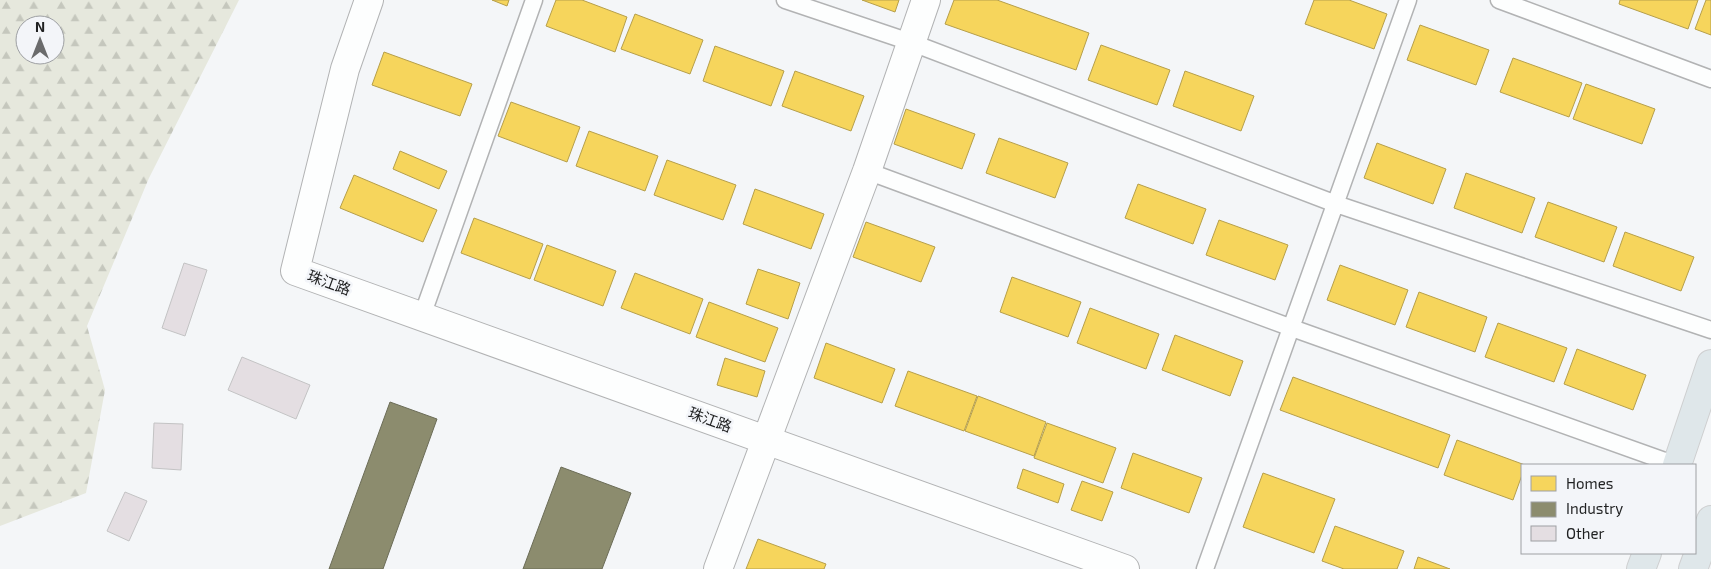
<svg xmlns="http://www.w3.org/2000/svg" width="1711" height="569" font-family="'Exo 2','Noto Sans SC',sans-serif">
<defs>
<pattern id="forest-firs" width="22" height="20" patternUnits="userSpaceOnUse" patternTransform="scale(1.25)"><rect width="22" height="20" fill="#e6e8dd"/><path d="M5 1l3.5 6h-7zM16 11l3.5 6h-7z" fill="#c5c7bd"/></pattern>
</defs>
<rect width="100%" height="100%" fill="#f4f6f8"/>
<path fill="url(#forest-firs)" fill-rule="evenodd" d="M0,0H239L149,178L87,326L105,390L86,493L0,526ZM25,25H55V55H25Z"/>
<path fill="#f6d55c" stroke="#b69f4a" d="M492,0H509L507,6Z
M556,0H582L627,17L615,52L546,26Z
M862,0H899L895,12Z
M954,0H997L1089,33L1076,70L945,24Z
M1314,0H1349L1387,14L1374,49L1305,24Z
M1620,0H1698L1688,29L1619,4Z
M1706,0H1711V35L1695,29Z
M635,14L703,40L690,74L621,49Z
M1420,25L1489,50L1476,85L1407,60Z
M1101,45L1170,70L1157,105L1088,80Z
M715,46L784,71L771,106L703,81Z
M384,52L472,84L460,116L372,85Z
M1513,58L1582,83L1569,117L1500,92Z
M795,71L864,96L851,131L782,106Z
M1185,71L1254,96L1241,131L1173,106Z
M1586,84L1655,109L1642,144L1573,119Z
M511,102L580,127L567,162L498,136Z
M906,109L975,134L962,169L894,144Z
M589,131L658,156L645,191L576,166Z
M999,138L1068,163L1055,198L986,173Z
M1377,143L1446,169L1433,204L1364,178Z
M400,151L447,171L439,189L393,169Z
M667,160L736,185L723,220L654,195Z
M1466,173L1535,198L1522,233L1454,208Z
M354,175L437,210L423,242L340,208Z
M1138,184L1206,209L1193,244L1125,218Z
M755,189L824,214L811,249L743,224Z
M1548,202L1617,227L1604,262L1535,237Z
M474,218L543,244L530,279L461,253Z
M1219,220L1288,245L1275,280L1206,255Z
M866,222L935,247L921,282L853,257Z
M1625,232L1694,257L1681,291L1613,266Z
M547,245L616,271L603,306L534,280Z
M1340,265L1408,290L1395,325L1327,300Z
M758,269L800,283L788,319L746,304Z
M635,273L703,299L690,334L621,308Z
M1012,277L1081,302L1068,337L1000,312Z
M1419,292L1487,317L1475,352L1406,327Z
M709,302L778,328L765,362L696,337Z
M1090,308L1159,334L1146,369L1077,343Z
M1498,323L1567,348L1554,382L1485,357Z
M1175,335L1243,361L1230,396L1162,370Z
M826,343L895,369L882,403L814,378Z
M1577,349L1646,375L1633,410L1564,384Z
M725,358L765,371L757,397L717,385Z
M908,371L977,396L964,431L895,406Z
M1293,377L1450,435L1438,468L1280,410Z
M978,396L1046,422L1034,456L965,431Z
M1047,423L1116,448L1103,483L1034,458Z
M1457,440L1525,465H1522V475L1513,500L1444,475Z
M1133,453L1202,478L1189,513L1121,488Z
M1023,469L1064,484L1058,503L1017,488Z
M1263,473L1335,499L1314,553L1243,527Z
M1082,481L1113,492L1102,521L1071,510Z
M1335,526L1404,551L1397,569H1344L1322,561Z
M758,539L826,564L824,569H746Z
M1418,557L1450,569H1414Z"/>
<path fill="#8c8c6e" stroke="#6b6c57" d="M390,402L437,419L383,569H329Z
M561,467L631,493L602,569H523Z"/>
<path fill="#e4dee2" stroke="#c3c3c4" d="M184,263L207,270L185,336L162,328Z
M242,357L310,385L296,419L228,390Z
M154,423L183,424L181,470L152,468Z
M125,492L147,501L129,541L107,531Z"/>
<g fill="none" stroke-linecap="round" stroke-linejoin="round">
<defs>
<path id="lane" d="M785,0L910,42L1336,204L1711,330
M1499,0L1711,79
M867,171L1292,328L1676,465
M422,316L534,0
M1205,569L1408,0"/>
<path id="street" d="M718,569L867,171L926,0"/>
<path id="secondary" d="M369,0L345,69L295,271L1125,569"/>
<path id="primary" d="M1677,465L1711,364
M1641,569L1647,553
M1693,569L1711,520"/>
</defs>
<use href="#lane" stroke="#b2b3b4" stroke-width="19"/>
<use href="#street" stroke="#b2b3b4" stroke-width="30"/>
<use href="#secondary" stroke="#b2b3b4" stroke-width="30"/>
<use href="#primary" stroke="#cecfd0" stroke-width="30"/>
<use href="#lane" stroke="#fdfefe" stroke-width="16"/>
<use href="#street" stroke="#fdfefe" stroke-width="28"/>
<use href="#secondary" stroke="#fdfefe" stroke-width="28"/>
<use href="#primary" stroke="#dfe7ea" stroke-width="28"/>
</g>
<g text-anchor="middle" stroke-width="5" stroke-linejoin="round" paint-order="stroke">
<g font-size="15" fill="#1f2021" stroke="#f3f5f9">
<text transform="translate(329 283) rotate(20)" y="5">珠江路</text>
<text transform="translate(710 420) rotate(20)" y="5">珠江路</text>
</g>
</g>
<rect x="1521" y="464" width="175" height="90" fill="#f3f5f9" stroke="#9ea0a3"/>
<rect x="1531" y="476" width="25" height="15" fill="#f6d55c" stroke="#9ea0a3"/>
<text x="1566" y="489" font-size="15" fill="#1f2021">Homes</text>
<rect x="1531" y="502" width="25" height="15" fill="#8c8c6e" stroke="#9ea0a3"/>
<text x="1566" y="514" font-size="15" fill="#1f2021">Industry</text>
<rect x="1531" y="526" width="25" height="15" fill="#e4dee2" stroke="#9ea0a3"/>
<text x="1566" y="539" font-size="15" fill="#1f2021">Other</text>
<g transform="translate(40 40)"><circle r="24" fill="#f3f5f9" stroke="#9ea0a3"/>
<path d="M0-4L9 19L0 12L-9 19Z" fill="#6a6b6c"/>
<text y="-8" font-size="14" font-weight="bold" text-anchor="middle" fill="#1f2021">N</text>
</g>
</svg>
